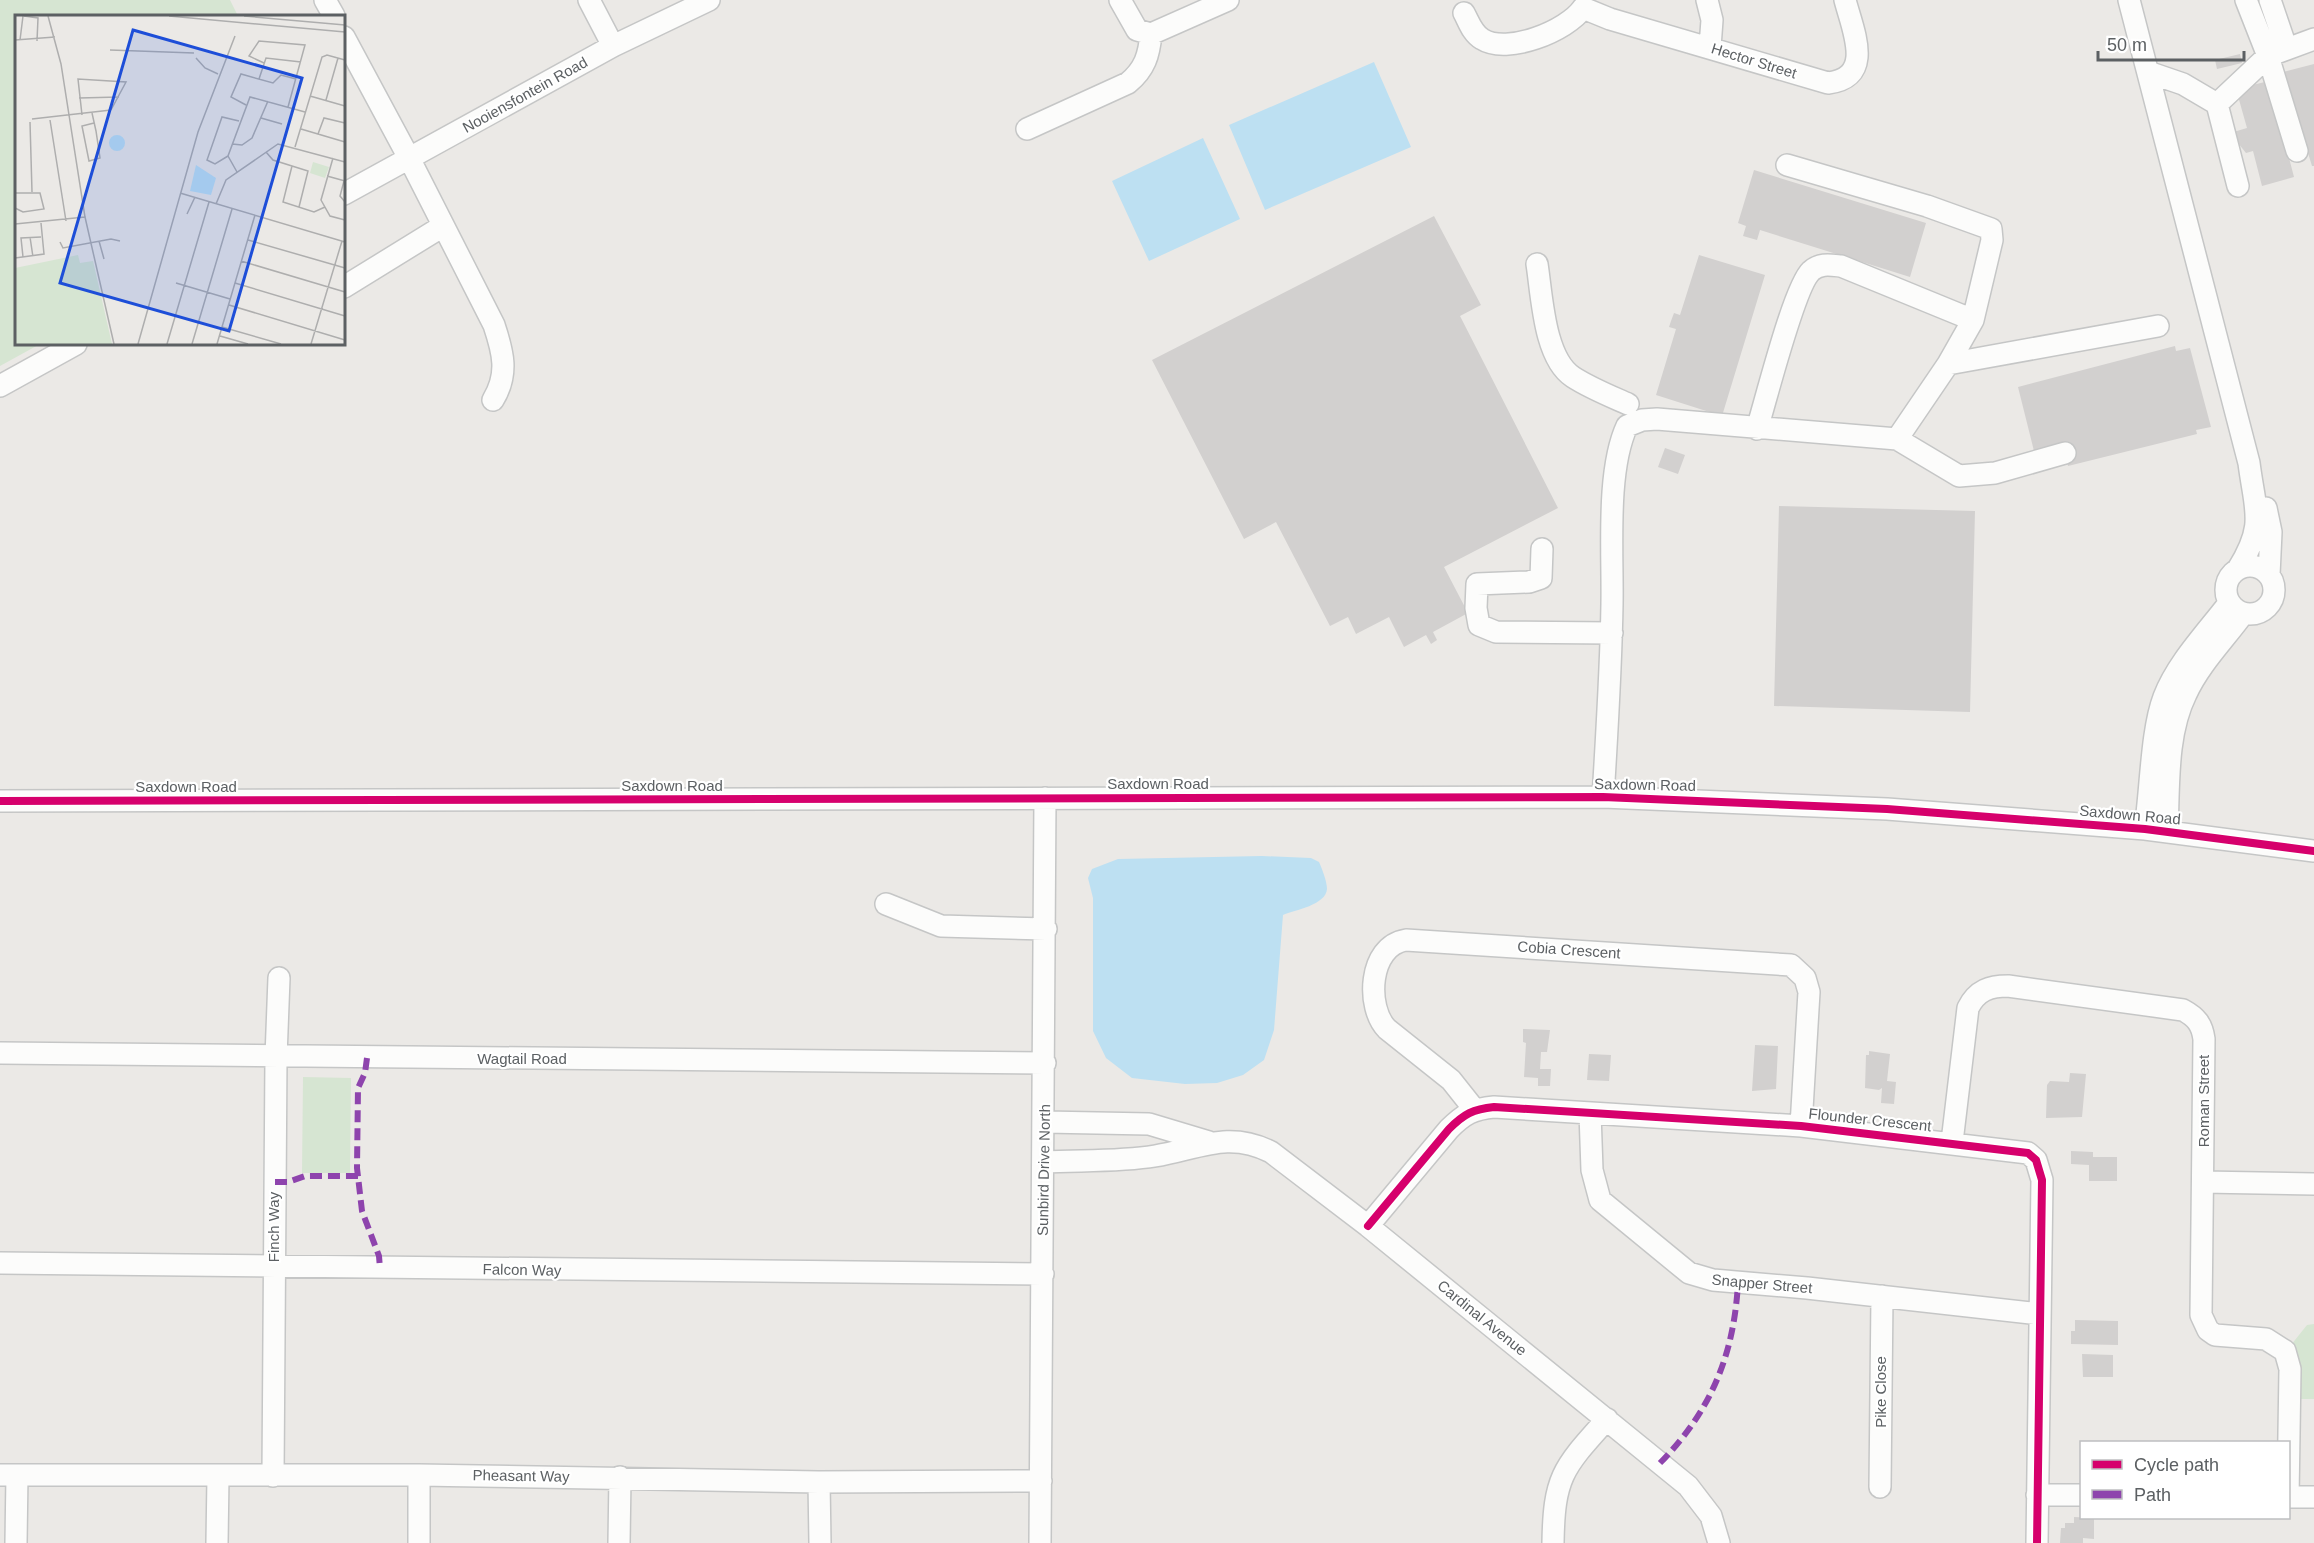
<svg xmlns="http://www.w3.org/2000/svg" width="2314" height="1543" font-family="Arial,sans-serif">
<rect width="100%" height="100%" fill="#ebe9e6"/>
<path fill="#d6e5d2" d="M0,0H230L238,16H16V344H40L0,366Z
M303,1077L351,1078L350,1173H302Z
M2314,1324V1399H2298L2291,1345L2307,1325Z"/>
<path fill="#bde0f2" d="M1374,62L1411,147L1265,210L1229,125Z
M1203,138L1240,219L1149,261L1112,181Z
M1262,856L1311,858L1319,862C1322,869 1327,881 1327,889C1326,905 1295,910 1283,915L1274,1030L1264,1060L1243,1075L1217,1083L1185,1084L1132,1078L1106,1058L1093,1031V898L1088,878L1092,869L1118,859Z"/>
<path fill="#d2d0cf" d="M2240,54L2242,63L2217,69L2215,60Z
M2314,64V166H2312L2283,72Z
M2269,81L2294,177L2262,186L2253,151L2246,153L2230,133L2247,128L2236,89Z
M1754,170L1926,223L1910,277L1760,230L1757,240L1743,236L1746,226L1738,223Z
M1434,216L1481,305L1460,316L1558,508L1444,567L1468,613L1433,632L1437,640L1431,644L1426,635L1404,647L1389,617L1356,634L1348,617L1330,626L1276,522L1244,539L1152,360Z
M1699,255L1765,275L1722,416L1656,395L1676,329L1669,327L1671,321L1674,313L1680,315Z
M2175,346L2176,351L2190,348L2211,427L2196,430L2197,434L2068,466L2062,444L2034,451L2018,387Z
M1665,448L1685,455L1678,474L1658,467Z
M1779,506L1975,511L1970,712L1774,706Z
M1523,1029L1550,1030L1547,1052H1541L1540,1069H1551L1550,1086H1538V1078L1524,1077L1526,1043L1523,1042Z
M1755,1045L1778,1046L1776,1089L1752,1091Z
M1869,1051L1890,1054L1887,1081L1896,1082L1894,1104L1881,1103L1882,1088L1879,1090L1865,1088L1866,1055H1869Z
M1589,1054L1611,1055L1609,1081L1587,1080Z
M2070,1073L2086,1074L2082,1117L2046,1118L2047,1085L2050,1081L2069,1082Z
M2071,1151L2093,1152V1157H2117V1181H2089V1165L2071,1164Z
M2075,1320L2118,1321V1345L2071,1344V1331H2075Z
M2082,1354L2113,1355V1377H2083Z
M2074,1517L2094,1518V1539L2083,1538V1543H2060L2061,1528H2065V1523H2074Z"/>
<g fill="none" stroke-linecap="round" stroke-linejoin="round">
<defs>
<path id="minor" d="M325,0L334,16
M589,0L613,46
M1120,0L1137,30L1151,34L1228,0
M1707,0L1712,20L1710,47
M2129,0L2249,463C2255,511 2266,524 2238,569
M2246,0L2268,56L2314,39
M2270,0L2286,47
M1583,8L1610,19L1828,83C1875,77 1853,31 1845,0
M1464,13C1469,22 1472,33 1482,39C1507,55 1567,31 1583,8
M344,37L409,158L494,325C503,352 509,374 493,400
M2148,72L2183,84L2217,104L2268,56L2297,151
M2217,104L2238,186
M1027,129L1128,83C1145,69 1149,55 1151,34
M1787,165L1927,206L1991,229L1992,240L1973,320L1948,364L1897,439
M344,194L613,46L709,0
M1537,264C1542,296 1544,358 1573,377C1590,388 1610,396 1628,404
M344,287L443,226
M1948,364L2158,326
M0,386L76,344
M1757,429C1766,400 1794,287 1811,271C1820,263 1830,265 1841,266L1973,320
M2266,508L2271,532L2269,575
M1542,549L1541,578L1529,582L1477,584L1476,608L1479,625L1496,632L1612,633
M2226 590a24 24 0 1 1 48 0a24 24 0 1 1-48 0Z
M1603,797C1607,733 1611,668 1612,604C1613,553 1606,471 1627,426L1642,420L1657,419L1897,439L1959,476L1995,473L2065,453
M0,801L1603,797L1887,809L2145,829L2314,851
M2145,829C2151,791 2151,731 2164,697C2177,663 2207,632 2229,603
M2167,831C2169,787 2166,734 2186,694C2199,665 2224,640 2243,614
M886,904L941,926L1046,929
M0,1053L1045,1063
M1474,1109L1451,1080L1387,1029C1366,1008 1368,946 1406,940L1791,965L1805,978L1809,992L1801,1126
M1590,1113L1592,1170L1600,1200L1689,1273L1713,1280L1807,1288L2039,1314
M1045,1122L1149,1124L1209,1142
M1952,1142L1968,1008C1977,990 1990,986 2008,986L2183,1010C2196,1017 2202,1024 2204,1039L2201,1315L2208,1330L2215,1335L2266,1339L2285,1351L2290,1369L2288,1497H2314
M1044,1162C1080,1160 1119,1162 1155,1156C1198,1149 1228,1130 1271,1152L1368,1226L1688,1486L1711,1516L1719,1543
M2203,1182L2314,1184
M1368,1226L1449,1129C1464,1114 1473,1109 1494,1107L1801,1126L2028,1153L2036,1160L2042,1180L2037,1543
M0,1263L1043,1274
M0,1475H419L819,1482L1041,1481
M273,1476L276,1057L279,978
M819,1482L820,1543
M1880,1487L1882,1296
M2037,1495H2082
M16,1543L17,1475
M217,1543L218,1477
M419,1543V1475
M619,1543L620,1477
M1040,1543L1045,798
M1553,1543C1554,1476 1563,1468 1607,1419"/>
</defs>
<use href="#minor" stroke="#c5c6c6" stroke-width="24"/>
<use href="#minor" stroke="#fcfcfb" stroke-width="21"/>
<path stroke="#8e44ad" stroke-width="6" stroke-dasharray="12 6" stroke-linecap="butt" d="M367,1058L365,1073L358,1088L357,1168L362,1211L379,1256L380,1268
M275,1182H288L305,1176H358
M1660,1463C1711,1411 1734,1355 1738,1283"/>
<defs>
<path id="cycleway" d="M0,801L1603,797L1887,809L2145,829L2314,851
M1368,1226L1449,1129C1464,1114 1473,1109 1494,1107L1801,1126L2028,1153L2036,1160L2042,1180L2037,1543"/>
</defs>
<use href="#cycleway" stroke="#fff" stroke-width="11"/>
<use href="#cycleway" stroke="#d6006c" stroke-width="8"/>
</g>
<g text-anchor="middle" stroke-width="4.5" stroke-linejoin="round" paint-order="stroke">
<g font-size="15" fill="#5c6063" stroke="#fff">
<text transform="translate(1754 61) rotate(17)" y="5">Hector Street</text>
<text transform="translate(525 95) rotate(-29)" y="5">Nooiensfontein Road</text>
<text x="1158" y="789">Saxdown Road</text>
<text transform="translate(1645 785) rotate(1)" y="5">Saxdown Road</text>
<text x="672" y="791">Saxdown Road</text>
<text x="186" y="792">Saxdown Road</text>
<text transform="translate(2130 815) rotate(5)" y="5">Saxdown Road</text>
<text transform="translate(1569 950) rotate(4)" y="5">Cobia Crescent</text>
<text x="522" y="1064">Wagtail Road</text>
<text transform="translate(2204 1101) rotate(-90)" y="5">Roman Street</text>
<text transform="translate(1870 1120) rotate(6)" y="5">Flounder Crescent</text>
<text transform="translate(1044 1170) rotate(-89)" y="5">Sunbird Drive North</text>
<text transform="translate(274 1227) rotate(-90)" y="5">Finch Way</text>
<text transform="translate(522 1270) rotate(1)" y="5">Falcon Way</text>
<text transform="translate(1762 1284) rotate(5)" y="5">Snapper Street</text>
<text transform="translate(1482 1318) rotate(39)" y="5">Cardinal Avenue</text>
<text transform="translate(1881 1392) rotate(-90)" y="5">Pike Close</text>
<text transform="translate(521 1476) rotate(1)" y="5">Pheasant Way</text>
</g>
</g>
<g transform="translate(15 15)">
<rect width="330" height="330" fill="#ebe9e6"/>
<path d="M298,147L314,152L310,163L295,158ZM63,240L65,248L78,246L97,329H0V253Z" fill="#d6e5d2"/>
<path d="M94 128a8 8 0 1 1 16 0a8 8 0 1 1-16 0ZM181,150L201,163L196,180L175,176Z" fill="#bde0f2"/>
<path fill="none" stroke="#aeaeae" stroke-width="1.5" d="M9,1L23,3L22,26M33,1L46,49L70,202L99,329M154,1L330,17M229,1L330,10M0,25L40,22M5,25L8,1M95,35L179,38M181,43L190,53L203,59M249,48L234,41L244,26L290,30L273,92M244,64L251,43L286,47M295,81L330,91M64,83L104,82M311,85L323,43M231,90L216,82L226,59L258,68L266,60L281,64M77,98L81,116L85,143L74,146L67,111L79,108M67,100L63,64L111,67L96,95M246,103L267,109M17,104L96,95M35,105L51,206M15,107L17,177M286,114L330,127M303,119L309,103L330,108M217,129L227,130L237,123L253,86M280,132L307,42L312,40L330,45M251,137L258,145L293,156L284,192M213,141L200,149L192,145L207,102L224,106M318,143L306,185L315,201L330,205M277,151L268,187L299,197L310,192M222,157L213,141L235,82L290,97M312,161L330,166M329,166L325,181L330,187M0,178H25L29,194L8,197L0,193M165,178L330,227M201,189L211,165L263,129L330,147M172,199L180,182M0,209L70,202M15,222L18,242M233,225L330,253M84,226L89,244M45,227L48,233L96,224L105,226M8,242L6,223L26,222M0,243L29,239L26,208M226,246L330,277M161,268L215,284M220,268L330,301M214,290L330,325M207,312L266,329M205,321L233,329M123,329L183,117L220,21M152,329L194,187M177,329L217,194M202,329L240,200M296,329L327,226"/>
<path fill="#1d4ed8" fill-opacity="0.15" stroke="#1d4ed8" stroke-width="3" d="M118,15L287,63L214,316L45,268Z"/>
<rect width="330" height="330" fill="none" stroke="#5c6063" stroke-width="3"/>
</g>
<rect x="2080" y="1441" width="210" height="78" fill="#ffffff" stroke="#bebfc1" stroke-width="1.5"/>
<rect x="2092" y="1460" width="30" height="9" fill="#d6006c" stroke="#bebfc1" stroke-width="1.5"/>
<text x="2134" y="1471" font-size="18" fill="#5c6063">Cycle path</text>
<rect x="2092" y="1490" width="30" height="9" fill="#8e44ad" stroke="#bebfc1" stroke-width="1.5"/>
<text x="2134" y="1501" font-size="18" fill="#5c6063">Path</text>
<path d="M2098 51v9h146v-9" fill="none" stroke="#5c6063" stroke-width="3"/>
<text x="2107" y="51" font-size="18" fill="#5c6063" stroke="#ffffff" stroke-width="4.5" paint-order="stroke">50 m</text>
</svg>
